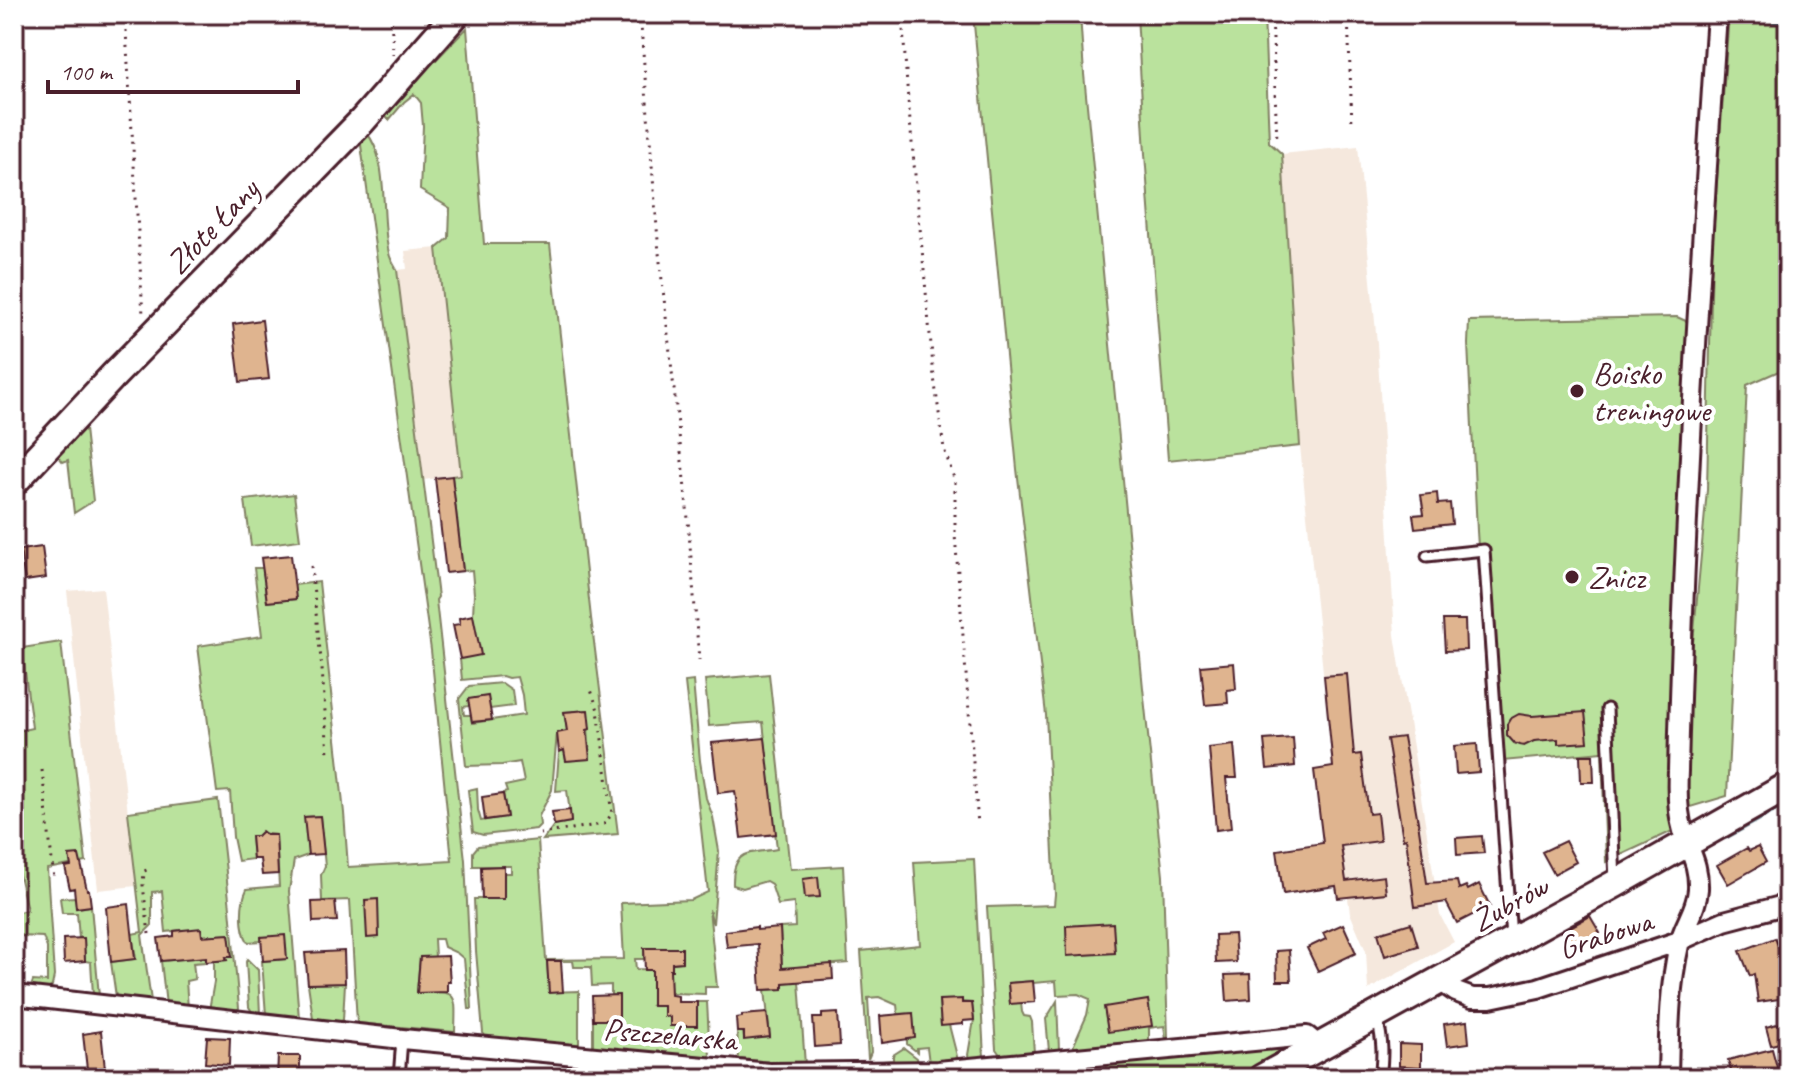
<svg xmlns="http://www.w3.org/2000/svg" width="1802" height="1092" font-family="Caveat,sans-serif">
<rect width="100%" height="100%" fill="#fff"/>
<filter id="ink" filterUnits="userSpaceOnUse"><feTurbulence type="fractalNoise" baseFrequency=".0125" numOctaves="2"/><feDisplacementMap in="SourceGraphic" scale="16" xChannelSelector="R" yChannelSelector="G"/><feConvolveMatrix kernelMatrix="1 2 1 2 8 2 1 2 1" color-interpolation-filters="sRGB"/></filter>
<g filter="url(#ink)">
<path fill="#f5e8dd" d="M1358,146L1377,343L1395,635L1440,915L1454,942L1368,990L1366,951L1350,913L1340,839L1300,446L1282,154Z
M437,248L462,475L423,480L397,270L407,269L405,251Z
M103,588L136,886L98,890L67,591Z
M1270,1049L1217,1078H973L1077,1068Z"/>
<path fill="#bae29d" stroke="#828064" stroke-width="2" fill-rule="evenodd" d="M973,14H1080L1084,74L1143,688L1163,876L1168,1038L1166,1039L1164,1026L1149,1028V1041L1072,1049L1087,1015L1090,999L1078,994L1057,995L1056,981L1033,983L1032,981L1008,983L1010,1003H1021L1022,1012L1024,1016L1030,1017L1032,1022L1034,1053L1001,1056L996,1049L987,907L1054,905L1055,894L1046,715L1017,469Z
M1137,14H1264L1269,142L1282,154L1300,446L1168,460L1145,154Z
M1729,14H1788V367L1747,385L1727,796L1687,808L1689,686L1707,490L1712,249Z
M467,28L484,244H550L591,618L618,834L543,840L554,825L571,822L567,790L556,791L559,752L564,750L566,761L590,758L587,710L565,712L567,731L557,733L552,790L539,816L540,825L536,829L483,835L473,832L468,790L477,788L478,810L481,821L507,817L503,793L507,792L505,786L524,782L520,762L502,765L466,766L459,699L469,686L502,683L512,690L514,706L490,709L469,699V706L463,707L464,715H471L472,723L524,715L522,695L517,677L508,678L502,676L462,680L460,659L473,615L474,594L472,570L463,571L452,476L461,475L437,248L449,238L450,208L420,190L423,126L421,103L414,94L404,102L389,120L383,114Z
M366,132C390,159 380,219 389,253C390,259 394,265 397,270L438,597L436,600L465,860L472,1009H469L464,959L457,953L444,947L442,939H434L435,957H420L417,992C459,991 456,992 455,1032L357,1023L350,900L322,901L321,875L325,866L320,816L305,817L308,855L294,860L289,891L299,1018L266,1015L262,961L286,959L262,937L261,941L248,942C240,929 240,903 247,889L279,886L276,835L260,833L257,836L251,837L253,859L238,861L233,837L230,791L217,792L198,646L262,636L254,568H263L267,602L295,599L294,585L319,582L344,813L348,867L452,861L431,650L360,138Z
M1677,317L1688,322L1678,546L1679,828L1606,862L1602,752L1492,762L1477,531L1468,344L1469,321Z
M84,420L93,501L74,513L68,460L63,462L59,457L57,449Z
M294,494L300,540L251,546L245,500Z
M61,642L86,862L47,869L54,976L52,986L48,989L31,987L33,981L47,982V948L43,937L18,936L14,929V913L27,910L17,866H14V732L32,728L22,648Z
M769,674L790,869L843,866L848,963L798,967L805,1065L739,1059L737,1032H743L744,1039L770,1036L765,990L783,989L780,928L795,927L794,903L778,905L771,884L766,881L743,888L733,885C732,849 749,854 777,849L763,722L709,726L705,680Z
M693,681L700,761L706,798L713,817L719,851L713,924L709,909L717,987H705V994L671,993L652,1005L664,1006V1016L670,1017L671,1026H697V1002H707L710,1057L593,1048V1020H619L618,995H611V985L592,986L591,967H574L573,961H547L549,992L579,991V1048L487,1039L483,1033L476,951L474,899H504V873H511V866H473V852L478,846L538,840L546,960L624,959L621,903L691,900L708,892L685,682ZM644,949L682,948V962L672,963V970L636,969L635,959H644Z
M218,800L230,908L239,1008L233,1012L209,1010L214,982V961L226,960V957H231L229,934L204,936L206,962L193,963L195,979L186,981L188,1008L166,1005L161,961L184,959L181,930L166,932L162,891L152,892V925L142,935L151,1001L116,997L111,962L136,959L132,934L142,932L128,812Z
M974,859L984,1058L971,1059L968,1055L974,1020L972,1003L939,1000L941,1025H949L958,1060L929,1063L927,1047L917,1048V1052L907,1044V1039L913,1013L898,1014L897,1005L879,997L868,998L871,1052L868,1059L861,951L920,945L914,862Z
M75,897L77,908L91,906L99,996L93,995L91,962L85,961L84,938H79L77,913H62L60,898Z
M247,959L258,970L260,1014L253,1013L249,1007L246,962Z
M345,983L343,1020L339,1022L316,1020L313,1018L308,984Z
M1057,1001L1059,1050L1049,1051L1046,1019Z
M1281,1044L1289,1053L1244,1078H1108L1106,1065L1270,1049Z
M904,1048L917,1058L918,1064L883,1066V1061L893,1060V1055Z
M1045,1071L1044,1078H968L1035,1072Z
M628,1072L701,1078H627Z"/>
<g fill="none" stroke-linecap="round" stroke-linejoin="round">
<path stroke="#73929d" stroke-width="5" d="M1738,14L1788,24
M1726,837L1788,803"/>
</g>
<path fill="#dfb48f" stroke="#4a1f2b" stroke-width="2" d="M262,320L269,379L240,382L233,324Z
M452,476L463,571L446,573L435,478Z
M1437,493L1438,504L1450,503L1452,524L1415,528L1413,515L1424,514L1421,495Z
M42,547L46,578L25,581L20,550Z
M291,555L296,599L267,602L261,558Z
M473,615L481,655L460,659L453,625L460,624L459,618Z
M1443,620H1465L1466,650L1445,651Z
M1234,663L1236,689L1227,690L1228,703L1205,705L1201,666Z
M1347,674L1354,755L1361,754L1369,814L1377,813L1380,841L1341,846L1346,881L1384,876L1386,893L1338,898L1336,886L1283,894L1277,850L1323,843L1314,770L1333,767L1324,676Z
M488,696L492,720L472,722L468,699Z
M588,710L590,729L587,730L590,759L566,761L564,750L559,752L557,733L567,731L564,712Z
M1585,712L1588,742L1558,744V739L1534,741L1524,746L1519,745L1514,743L1507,735V724L1510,719L1519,714L1532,716Z
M1403,737L1418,822L1427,883L1457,881L1459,889L1466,886L1468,890L1479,884L1490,906L1457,923L1446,902L1415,907L1406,838L1403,839L1387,739Z
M765,738L776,834L741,838L735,791L718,793L712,743Z
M1293,738L1295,766L1267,769L1264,740Z
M1477,744L1479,772L1456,774L1454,746Z
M1234,745L1237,778H1226L1231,828L1216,830L1209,748Z
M1580,755H1593L1594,782H1581Z
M503,794L507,817L485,820L482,797Z
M570,810L571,822L554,825L552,812Z
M320,816L324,854L308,855L304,817Z
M262,831L267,835H276L278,874L262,875L260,859H253L251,836H257Z
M1482,836L1484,853L1457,855L1456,838Z
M1565,841L1576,862L1554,874L1542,852Z
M1758,847L1766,862L1728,884L1717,865L1747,848L1749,851Z
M79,855L87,890H89L91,906L76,908L74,888L70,889L65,867L71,866L69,856Z
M504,866V899H482L481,867Z
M818,877L820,897L805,898L803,879Z
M378,899L379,937L367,938L365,900Z
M335,901L337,921L313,922L312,902Z
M129,904L135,959L111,962L106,907Z
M1590,916L1600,933L1582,943L1584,947L1573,953L1561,932Z
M1113,923L1115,953L1067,956L1066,926Z
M1411,923L1418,946L1385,956L1378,933Z
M1343,924L1356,953L1318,971L1307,948L1326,939L1323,933Z
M757,927V930L780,928L782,968L832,964L833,979L783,983V989L761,990L758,944L727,947L725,931Z
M201,928L202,936L229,934L232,957H226L227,960L206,962V957L161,961L158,938L174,936V931Z
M1234,934L1236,962L1216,963L1215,935Z
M285,935L287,959L263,961L261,937Z
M84,938L85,961L64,963L63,939Z
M1775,938L1788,972L1783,975L1786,998L1758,1002L1754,974L1750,976L1740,951Z
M644,948H682V962L672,963V970H670L671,995L678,996V1002H697V1026H670V1017L664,1016V1006H652V970H645Z
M1289,950L1291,981H1277L1276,951Z
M344,951L345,983L308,984L305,953Z
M448,956L450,982H447V992L417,993L420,957Z
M547,961H561L563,992L549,993Z
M1250,974L1251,999L1227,1001L1225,975Z
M1033,981L1035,1002L1010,1004L1008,983Z
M619,995V1020H593L592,996Z
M962,999V1003H972L974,1020L963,1021V1024L941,1026L939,1000Z
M1148,1000L1152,1026L1108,1032L1104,1007Z
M767,1013L770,1037L744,1040V1032H737L736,1018L742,1017V1015Z
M838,1013L840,1045L815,1047L813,1018H822V1014Z
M913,1013L915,1038L882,1043L880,1016Z
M1467,1021L1469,1043L1447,1046L1444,1024Z
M1788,1021V1041L1771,1045L1766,1027Z
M101,1031L106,1078H88L83,1034Z
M207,1037L230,1038L229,1065L205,1063Z
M1399,1044L1421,1045V1067L1399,1066Z
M1772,1049L1780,1078H1733L1728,1060Z
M278,1056H300V1078H277Z"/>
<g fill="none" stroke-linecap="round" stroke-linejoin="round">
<defs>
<path id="lane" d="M1427,556L1484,550L1511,938
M1607,709L1615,880
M1377,1018C1383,1041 1383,1055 1380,1078
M399,1078L402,1039
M1051,1078L1053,1060"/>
<path id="street" d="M1440,981L1456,992L1472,998H1490L1538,988L1679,941L1724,921L1788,904
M14,995L402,1039L770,1073L938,1071L1307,1036L1319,1046
M1668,1078C1669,1033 1669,989 1679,945C1683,925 1697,910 1698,889C1699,864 1690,853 1683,831C1677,811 1677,791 1678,771C1684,518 1700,266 1717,14"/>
<path id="secondary" d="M14,482L114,375L362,121L456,14
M1262,1078L1615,884L1788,786"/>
</defs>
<use href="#lane" stroke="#4a1f2b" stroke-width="15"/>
<use href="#street" stroke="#4a1f2b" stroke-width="24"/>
<use href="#secondary" stroke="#4a1f2b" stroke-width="32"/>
<path stroke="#4a1f2b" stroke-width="3" stroke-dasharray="2 6" stroke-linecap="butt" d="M125,14L143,315
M391,14L393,55
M640,14L659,253L687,507L699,660
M902,14L908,100L934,377L944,449L955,481V535L978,825
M1272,14L1277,141
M1348,14L1352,125
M311,566L322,669L328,754
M42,770L54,879
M540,834L604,824L612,814L598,710L590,687
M149,934L143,885L144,871L152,868"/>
<use href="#lane" stroke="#fff" stroke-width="9"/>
<use href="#street" stroke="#fff" stroke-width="18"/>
<use href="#secondary" stroke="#fff" stroke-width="26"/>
</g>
</g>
<g fill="#4a1f2b" stroke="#fff" stroke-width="3">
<circle cx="1577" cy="391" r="8"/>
<circle cx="1572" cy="577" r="8"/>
</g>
<g text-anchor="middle" stroke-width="8" stroke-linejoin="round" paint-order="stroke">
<g font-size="32" fill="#4a1f2b" stroke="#fff">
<text transform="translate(212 226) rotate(-46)" y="11">Złote Łany</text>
<text transform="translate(1509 903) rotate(-29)" y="11">Żubrów</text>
<text transform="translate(1605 934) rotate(-18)" y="11">Grabowa</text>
<text transform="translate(670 1034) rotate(5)" y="11">Pszczelarska</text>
</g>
<g font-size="32" fill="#4a1f2b" stroke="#fff" text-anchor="start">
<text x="1593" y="384">Boisko<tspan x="1593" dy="37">treningowe</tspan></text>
<text x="1588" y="588">Znicz</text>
</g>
</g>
<rect width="1802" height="1092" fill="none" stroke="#fff" stroke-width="48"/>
<rect x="24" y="24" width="1754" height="1044" fill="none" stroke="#4a1f2b" stroke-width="3" filter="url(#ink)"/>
<path d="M48 80v12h250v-12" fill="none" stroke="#4a1f2b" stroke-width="4"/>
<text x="60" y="80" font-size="24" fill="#4a1f2b" stroke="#ffffff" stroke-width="6" paint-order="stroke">100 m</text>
</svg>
